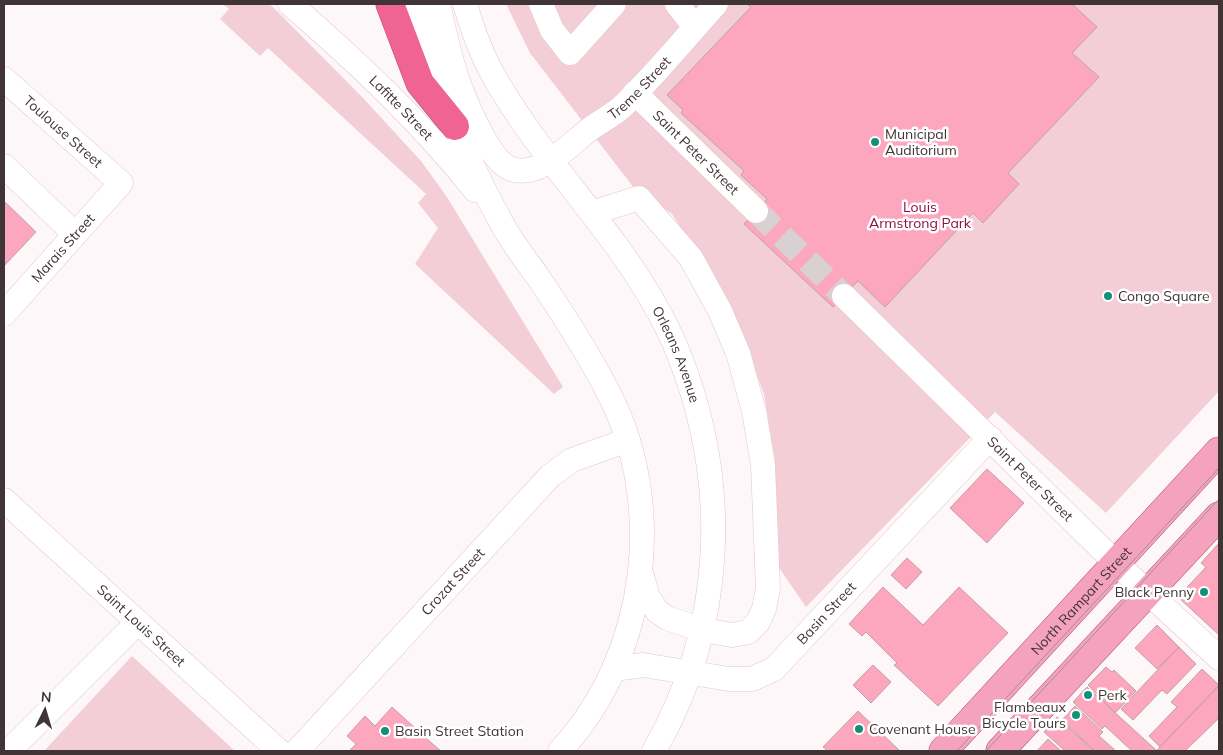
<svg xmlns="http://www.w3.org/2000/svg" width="1223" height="755" font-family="Mulish,sans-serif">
<rect width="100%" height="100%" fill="#fef7f9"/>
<path fill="#f3ced7" d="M223,4H269L275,9L364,99L421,161L447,197L563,387L554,394L415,264L438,228L418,203L426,194L268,48L260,56L220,19L229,9Z
M506,4H1219V391L1106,513L995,412L806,607L775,562V462L764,394L727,299L672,214L634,188L530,53Z
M132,656L235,751H44Z"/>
<path fill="#fca7be" stroke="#c1a0a8" d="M747,4H1072L1097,27L1072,53L1099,77L1008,173L1019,184L983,223L973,213L885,307L858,281L833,307L744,224L767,199L741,175L744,171L681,113L683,110L667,95L751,7Z
M4,201L36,232L4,266Z
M987,469L1024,503L987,543L950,508Z
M1219,543V635L1178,597L1206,567L1201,563Z
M907,558L922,572L906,589L891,575Z
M883,587L923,625L959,587L1008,633L938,706L894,665L897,663L866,632L862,636L849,624Z
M1157,625L1179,647L1157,669L1135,648Z
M1179,647L1196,664L1167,694L1162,690L1133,720L1121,709Z
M873,665L891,682L871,703L853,685Z
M1106,667L1112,672L1114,670L1136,691L1115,713L1088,685Z
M1202,669L1219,685L1160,747L1149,736L1177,707L1171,702Z
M1219,686V718L1185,751H1156Z
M1087,687L1156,750L1155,751H1132L1105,726L1102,729L1073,702Z
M1075,706L1103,732L1099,736L1116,751H1095L1062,720Z
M392,707L428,740L441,751H349L356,744L347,736L365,716L375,726Z
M858,711L900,751H828L823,747Z
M1057,717L1094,751H1065L1044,732Z
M1048,739L1061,751H1037Z"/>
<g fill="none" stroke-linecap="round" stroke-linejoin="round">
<path stroke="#d8d0d2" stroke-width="24" stroke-dasharray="24 12" stroke-linecap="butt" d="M756,211L844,296"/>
<defs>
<g id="minor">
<path id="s1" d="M290,4C356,61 420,121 475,190"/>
<path d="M416,4C435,80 463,154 501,222C512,243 527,261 540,280C563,314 586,350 605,386C668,501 649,655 560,751"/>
<path id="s2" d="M438,4C444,31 450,59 459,84C467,105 489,159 509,168C538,181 570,144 590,129C601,121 615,114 624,105C657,73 686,37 716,4"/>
<path id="s3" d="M465,4C472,28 480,51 492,73C527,136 576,190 618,248C641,280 663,315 678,352C731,484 725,627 654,751"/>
<path d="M541,4L552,30L570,53L614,4"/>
<path d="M677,4L695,27"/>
<path id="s4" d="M4,79L121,183L4,314"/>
<path id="s5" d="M635,93L756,211"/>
<path d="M4,166L75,234"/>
<path d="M592,213L639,198L691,258L720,311L738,353L754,411L763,465L768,588L764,609L758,622L748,632L732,635L703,630L667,618L657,611L648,597L641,573"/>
<path id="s6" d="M844,296L1116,563L1219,658"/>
<path id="s7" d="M4,500L279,751"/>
<path id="s8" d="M614,669L643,665L729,679H752L774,669L990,438"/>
<path d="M9,751L138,622"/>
<path id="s9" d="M297,751L550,476L572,460L628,440"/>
</g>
<g id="major">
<path id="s10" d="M943,751L1219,451"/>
<path d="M1000,751L1219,516"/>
</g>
<path id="highway" d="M390,4L420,83L455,126"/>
</defs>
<use href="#minor" stroke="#e6c4cc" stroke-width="25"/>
<use href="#major" stroke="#b25373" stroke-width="29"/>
<use href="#highway" stroke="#b25373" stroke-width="29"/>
<use href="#minor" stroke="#fff" stroke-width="24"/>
<use href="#major" stroke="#f5a2be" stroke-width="28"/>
<use href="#highway" stroke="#ef6493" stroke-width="28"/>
<path stroke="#9c9295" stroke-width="1" d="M957,751L1219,468
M986,751L1219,499"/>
</g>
<g fill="#139178" stroke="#fff" stroke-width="2">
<circle cx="875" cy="142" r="5"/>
<circle cx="1108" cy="296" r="5"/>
<circle cx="1204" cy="592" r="5"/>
<circle cx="1088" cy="695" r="5"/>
<circle cx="1076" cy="715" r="5"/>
<circle cx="859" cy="729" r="5"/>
<circle cx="385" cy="731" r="5"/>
</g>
<g text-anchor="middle" stroke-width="5" stroke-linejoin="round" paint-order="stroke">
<g font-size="14" fill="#413437" stroke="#fff">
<text dy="5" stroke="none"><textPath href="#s2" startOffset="341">Treme Street</textPath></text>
<text dy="5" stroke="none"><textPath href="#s1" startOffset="152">Lafitte Street</textPath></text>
<text dy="5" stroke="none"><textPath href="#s4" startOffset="79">Toulouse Street</textPath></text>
<text dy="5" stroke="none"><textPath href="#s5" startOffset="85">Saint Peter Street</textPath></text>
<text transform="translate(63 248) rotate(-48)" y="5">Marais Street</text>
<text dy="5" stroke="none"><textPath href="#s3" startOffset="412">Orleans Avenue</textPath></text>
<text dy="5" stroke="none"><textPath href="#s6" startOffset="261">Saint Peter Street</textPath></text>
<text dy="5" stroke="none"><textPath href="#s9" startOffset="230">Crozat Street</textPath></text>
<text dy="5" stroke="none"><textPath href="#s10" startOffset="204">North Rampart Street</textPath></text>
<text dy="5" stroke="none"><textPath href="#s8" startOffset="240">Basin Street</textPath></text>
<text dy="5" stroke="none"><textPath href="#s7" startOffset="186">Saint Louis Street</textPath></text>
</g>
<g font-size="14" fill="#413437" stroke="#fff" text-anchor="start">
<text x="885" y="139">Municipal<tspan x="885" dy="16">Auditorium</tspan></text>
<text x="1118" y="301">Congo Square</text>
<text x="1194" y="597" text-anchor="end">Black Penny</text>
<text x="1098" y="700">Perk</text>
<text x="1066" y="712" text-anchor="end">Flambeaux<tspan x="1066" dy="16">Bicycle Tours</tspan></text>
<text x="869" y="734">Covenant House</text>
<text x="395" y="736">Basin Street Station</text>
</g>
<g font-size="14" fill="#8b0f46" stroke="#fff">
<text x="920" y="212">Louis<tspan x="920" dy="16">Armstrong Park</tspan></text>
</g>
</g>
<rect width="1223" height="755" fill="none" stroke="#413437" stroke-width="10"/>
<g transform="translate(45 710) rotate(5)" stroke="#ffffff" stroke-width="4" paint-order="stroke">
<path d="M0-4L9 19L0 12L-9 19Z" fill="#413437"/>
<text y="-8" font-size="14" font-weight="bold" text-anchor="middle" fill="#413437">N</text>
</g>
</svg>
